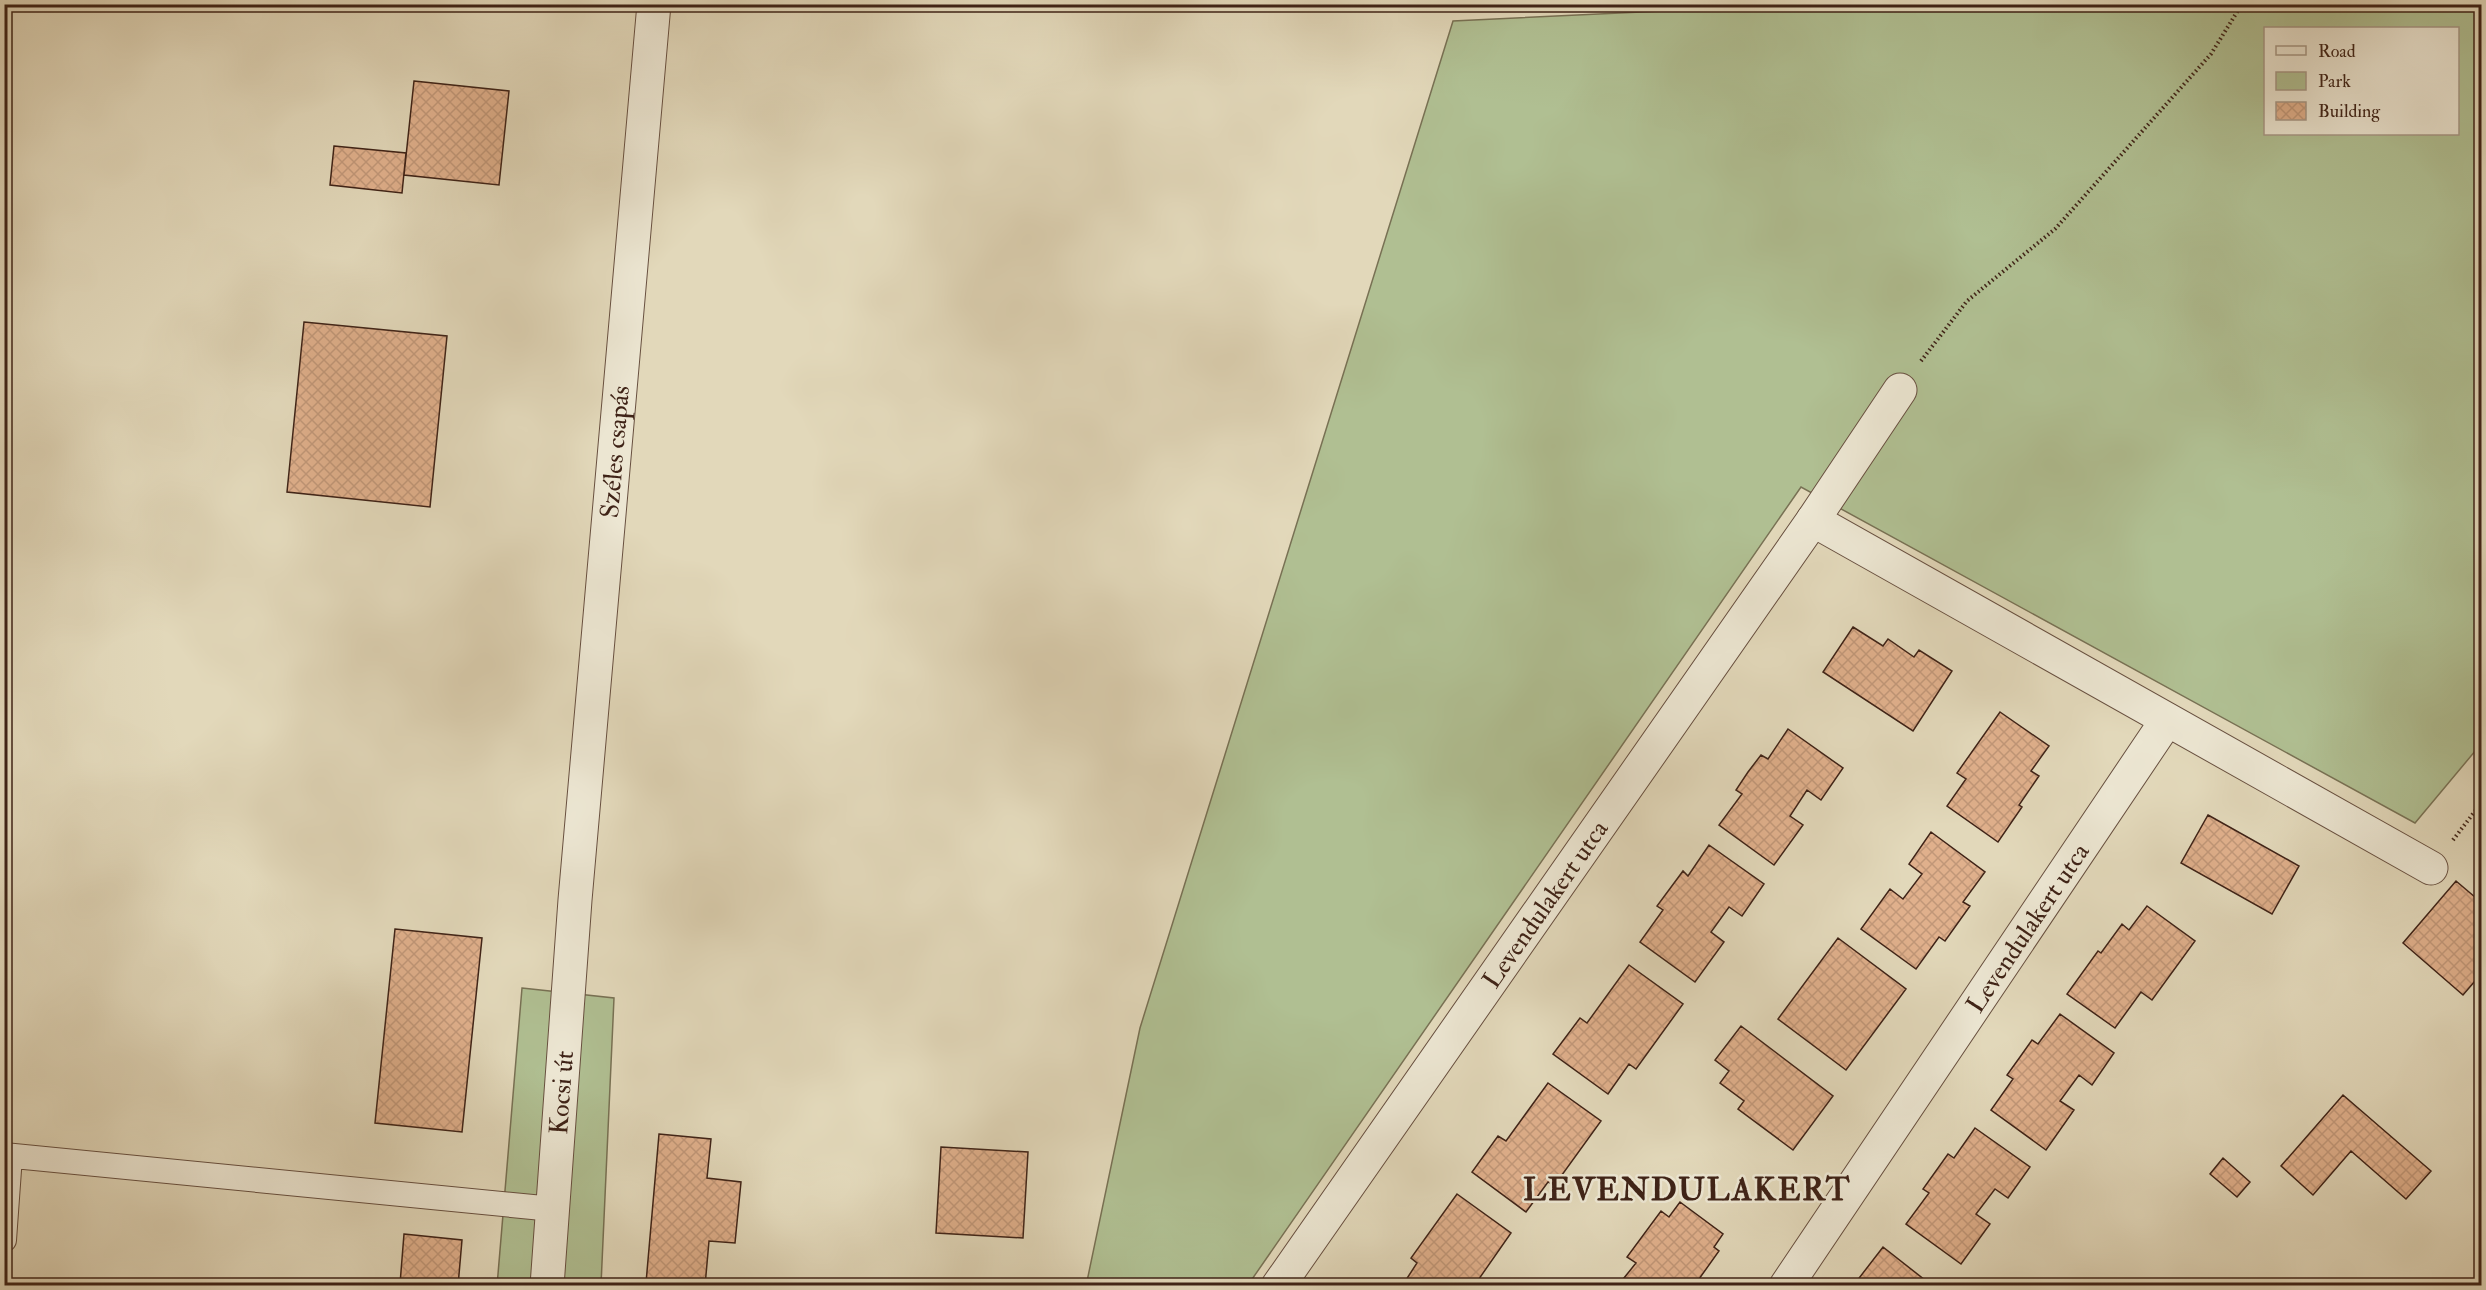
<svg xmlns="http://www.w3.org/2000/svg" width="2486" height="1290" font-family="'IM FELL Double Pica',serif">
<defs>
<pattern id="building-cross-hatch" width="8" height="8" patternUnits="userSpaceOnUse" patternTransform="scale(1.5)"><rect width="8" height="8" fill="#e0b08c"/><path d="M0 0l8 8M0 8l8-8" fill="none" stroke="#c19778"/></pattern>
</defs>
<rect width="100%" height="100%" fill="#e2d8ba"/>
<filter id="stains"><feTurbulence type="fractalNoise" baseFrequency=".00333" numOctaves="4"/><feColorMatrix values="0 0 0 0 .2 0 0 0 0 .09 0 0 0 0 .02 0 0 0 .5 -.17"/></filter>
<radialGradient id="worn" r=".72"><stop offset=".6" stop-color="#630" stop-opacity="0"/><stop offset="1" stop-color="#630" stop-opacity=".3"/></radialGradient>
<path fill="#b0bf92" stroke="#787154" stroke-width="1.5" fill-rule="evenodd" d="M1810,4L2481,5V744L2415,823L1801,487L1248,1285L1086,1286L1140,1028L1453,21ZM2266,28H2458V134H2266Z
M522,988L614,998L601,1285L497,1286Z"/>
<path fill="url(#building-cross-hatch)" stroke="#3f2317" stroke-width="1.5" d="M414,81L509,91L499,185L404,175Z
M334,146L406,153L402,193L330,185Z
M304,322L447,336L430,507L287,492Z
M1853,627L1883,646L1888,639L1914,657L1919,650L1952,671L1913,731L1823,672Z
M2000,712L2049,746L2031,771L2039,776L2019,805L2022,807L1998,842L1947,806L1966,779L1957,773Z
M1788,729L1843,768L1821,800L1807,790L1790,816L1803,825L1774,865L1719,825L1742,794L1736,790L1748,772L1761,755L1768,759Z
M2208,815L2299,866L2272,914L2181,863Z
M1931,832L1985,872L1963,902L1970,906L1945,941L1939,937L1916,969L1861,929L1890,889L1903,899L1922,874L1909,864Z
M1709,845L1764,884L1742,916L1729,907L1711,932L1724,942L1695,982L1640,942L1663,910L1657,906L1683,871L1688,876Z
M2456,881L2482,903V986L2475,981L2463,995L2403,943Z
M2147,906L2195,941L2152,1000L2141,992L2115,1028L2067,994L2098,951L2101,953L2122,924L2129,930Z
M395,929L482,938L462,1132L375,1123Z
M1838,938L1906,989L1846,1070L1778,1019Z
M1629,965L1683,1004L1636,1069L1629,1064L1608,1094L1553,1054L1580,1018L1587,1023Z
M2060,1014L2114,1053L2092,1085L2079,1075L2060,1101L2074,1110L2046,1150L1991,1110L2013,1079L2007,1075L2020,1057L2032,1040L2038,1044Z
M1741,1026L1833,1096L1793,1150L1738,1109L1744,1101L1720,1083L1729,1071L1715,1060Z
M1548,1083L1601,1121L1554,1186L1548,1182L1526,1212L1472,1172L1498,1136L1506,1141Z
M2343,1095L2431,1171L2406,1199L2351,1151L2313,1195L2281,1166Z
M1975,1128L2030,1167L2008,1198L1995,1189L1976,1214L1990,1224L1961,1264L1906,1224L1929,1193L1923,1189L1948,1154L1954,1158Z
M659,1134L711,1139L707,1178L741,1182L735,1243L709,1241L705,1286L646,1283Z
M941,1147L1028,1152L1023,1238L936,1233Z
M2223,1158L2250,1182L2237,1197L2210,1174Z
M1457,1194L1511,1233L1474,1286H1402L1417,1263L1411,1258Z
M1680,1202L1723,1234L1714,1247L1719,1251L1694,1286H1634L1624,1278L1636,1263L1627,1257L1661,1211L1669,1217Z
M404,1234L462,1240L458,1286L400,1284Z
M1883,1247L1930,1284L1929,1286H1853Z"/>
<g fill="none" stroke-linecap="round" stroke-linejoin="round">
<defs>
<path id="service" d="M4,1155L553,1209
M4,1240L10,1156"/>
<g id="minor">
<path d="M1813,520L2431,868"/>
<path id="s1" d="M547,1286L575,900L654,4"/>
<path id="s2" d="M1278,1286L1813,520L1900,390"/>
<path id="s3" d="M1786,1286L2167,720"/>
</g>
</defs>
<use href="#service" stroke="#685040" stroke-width="26"/>
<use href="#minor" stroke="#685040" stroke-width="35"/>
<path stroke="#3f2317" stroke-width="4" stroke-dasharray="1.5 3" stroke-linecap="butt" d="M1921,361L1967,301L2055,229L2211,54L2242,4
M2453,840L2482,802"/>
<use href="#service" stroke="#ece6d2" stroke-width="24"/>
<use href="#minor" stroke="#ece6d2" stroke-width="33"/>
</g>
<g text-anchor="middle" stroke-width="5" stroke-linejoin="round" paint-order="stroke">
<g font-size="26" fill="#3f2317" stroke="#ece6d2">
<text dy="9" stroke="none"><textPath href="#s1" startOffset="837">Széles csapás</textPath></text>
<text dy="9" stroke="none"><textPath href="#s2" startOffset="466">Levendulakert utca</textPath></text>
<text dy="9" stroke="none"><textPath href="#s3" startOffset="432">Levendulakert utca</textPath></text>
<text dy="9" stroke="none"><textPath href="#s1" startOffset="194">Kocsi út</textPath></text>
</g>
<g font-size="32" font-weight="bold" letter-spacing="1.5" fill="#3f2317" stroke="#ece6d2">
<text x="1687" y="1200">LEVENDULAKERT</text>
</g>
</g>
<rect width="2486" height="1290" fill="none" stroke="#e2d8ba" stroke-width="24"/>
<rect x="6" y="6" width="2474" height="1278" fill="none" stroke="#3f2317" stroke-width="3"/>
<rect x="12" y="12" width="2462" height="1266" fill="none" stroke="#3f2317" stroke-width="1.5"/>
<rect x="2264" y="27" width="195" height="108" fill="#ece6d2" stroke="#a79887" stroke-width="1.5"/>
<rect x="2276" y="46" width="30" height="9" fill="#ece6d2" stroke="#a79887" stroke-width="1.5"/>
<text x="2318" y="57" font-size="18" fill="#3f2317">Road</text>
<rect x="2276" y="72" width="30" height="18" fill="#b0bf92" stroke="#a79887" stroke-width="1.5"/>
<text x="2318" y="87" font-size="18" fill="#3f2317">Park</text>
<rect x="2276" y="102" width="30" height="18" fill="url(#building-cross-hatch)" stroke="#a79887" stroke-width="1.5"/>
<text x="2318" y="117" font-size="18" fill="#3f2317">Building</text>
<rect width="100%" height="100%" filter="url(#stains)"/>
<rect width="100%" height="100%" fill="url(#worn)"/>
</svg>
